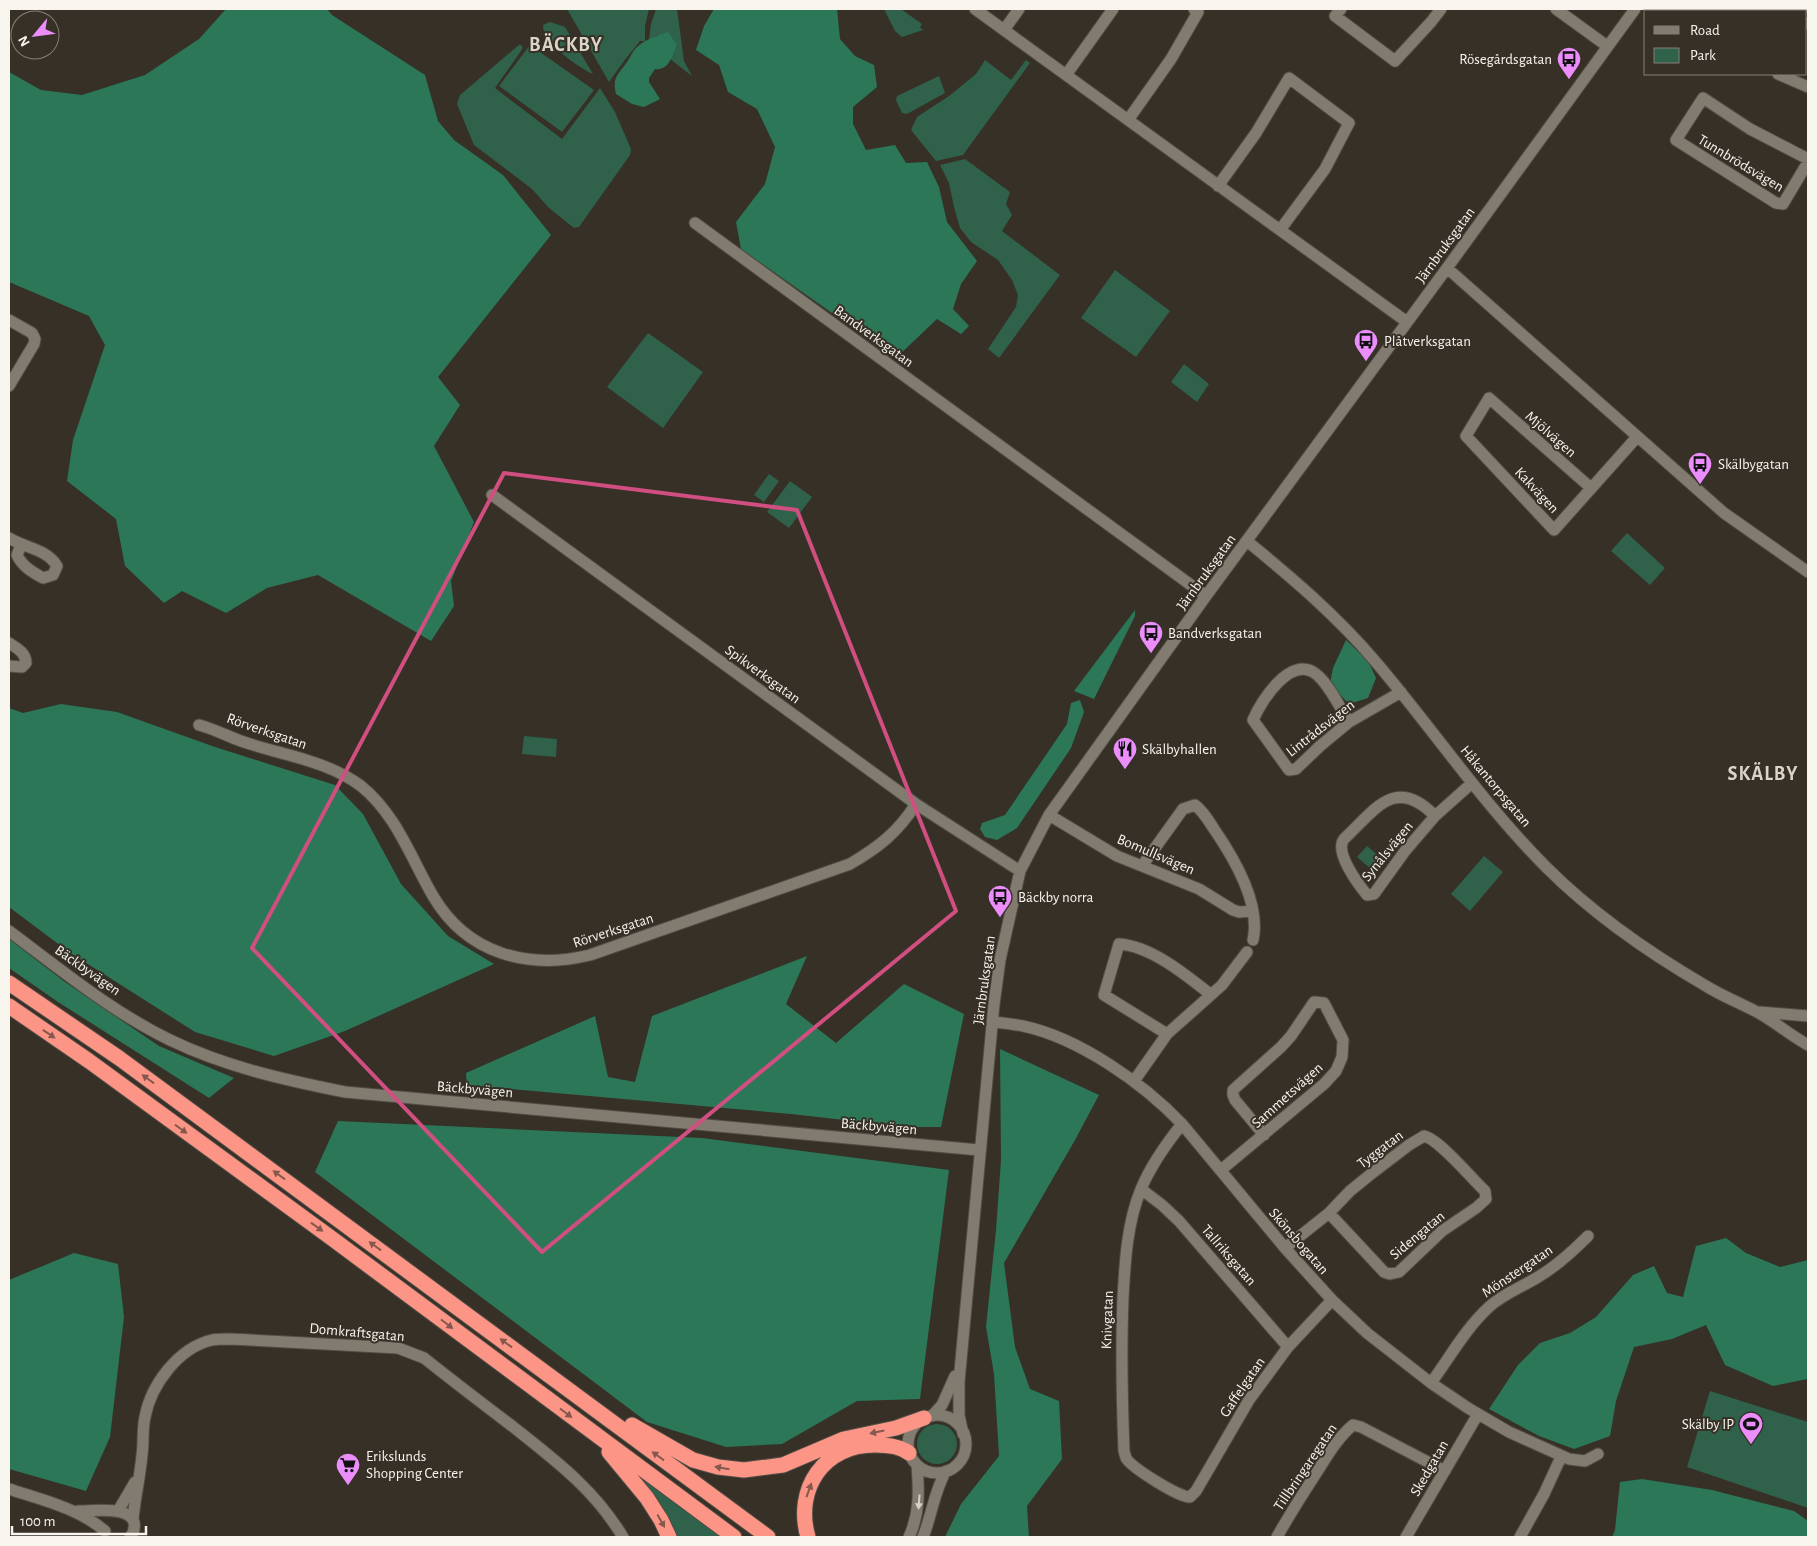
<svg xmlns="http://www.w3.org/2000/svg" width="1817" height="1546" font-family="'Alegreya Sans',sans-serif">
<rect width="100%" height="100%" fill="#363027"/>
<path fill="#2f614b" d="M567,9H649L645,26V41H640L624,61L609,82Z
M656,9H677L684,61L692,76L670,59L677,45L657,35L649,40L651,24Z
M884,9H901L922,24L920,27L923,30L902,37L895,31Z
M550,22L565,27L593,74C579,68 542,42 543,25Z
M520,44L523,48L495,88L562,139L600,88L615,112L631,149L630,155L579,227L574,228L549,208L532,189L474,145L457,104L460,95Z
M530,45L594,90L562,132L499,86Z
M985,60L1011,80L1026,60L1030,63L963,155L936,161L911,130L917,117L949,96L976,74Z
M939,76L945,93L907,114L902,113L896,100L897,96Z
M965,159L1010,192L1006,204L1012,215L1002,231L1060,275L999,358L988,349L1016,307L1018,295L1012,280L998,260L971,242L960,228L954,207L949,183L940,165Z
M1115,270L1170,311L1136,357L1081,318Z
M648,333L703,372L663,428L607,387Z
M1184,364L1209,384L1197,402L1171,382Z
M769,474L779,481L764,502L754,495Z
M790,481L812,497L789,528L767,512Z
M1627,533L1665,568L1650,585L1611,551Z
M524,736L557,739L556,757L522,754Z
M1367,846L1382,859L1372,870L1357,857Z
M1484,856L1503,872L1470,911L1451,894Z
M1710,1391L1808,1422V1508L1687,1467Z
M917 1444a20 20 0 1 1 40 0a20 20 0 1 1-40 0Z
M639,1476L721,1537H675L637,1478Z"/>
<path fill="#2b7758" d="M226,9H327L332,15L425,75L438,121L454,140L503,175L551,235L438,377L460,405L434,446L474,522L451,581L454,606L431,641L318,575L267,588L226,613L182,591L164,603L125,566L116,519L67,481L73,440L105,345L89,316L9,282V72L41,90L82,95L145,75L199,39Z
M714,9H837L840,39L855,56L874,65L877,87L853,107V124L866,150L895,145L906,163L927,162L939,187L947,222L977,261L961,284L953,309L969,326L961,334L937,319L896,358L741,249L736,222L765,184L775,147L757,109L728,92L719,65L696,50L704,26Z
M668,32L677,45C672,56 669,71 655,69L649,78V82L660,99L644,107L632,104L616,94C612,77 618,75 627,62C630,58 632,52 636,48C644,40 657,35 668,32Z
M1135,610V616L1094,699L1074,691Z
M1346,640L1368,661L1376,678L1368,698L1349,704L1330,684L1333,668Z
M1080,700L1084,712L1071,748L1017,828L997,840L985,837L980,829L982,823L1005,815L1067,724L1071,703Z
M61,704L117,712L215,747L335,785L363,814L401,884L448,936L494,964L345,1031L274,1056L195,1032L69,952L9,907V708L23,713Z
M9,939L65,982L159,1046L234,1078L209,1098L58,1002L9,968Z
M807,956L786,1004L836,1043L904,984L964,1014L941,1127H907L791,1114L467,1085L466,1073L595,1016L608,1077L635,1082L652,1016Z
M1000,1049L1099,1095L1075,1140L1004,1263L1015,1347L1030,1389L1059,1401L1062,1459L1027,1506L1029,1537H945L961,1504L999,1456L994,1374L986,1327L996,1230L1001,1160Z
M338,1121L702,1138L949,1170L920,1399L857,1401L782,1444L726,1447L647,1422L315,1172Z
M1726,1238L1746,1253L1780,1267L1808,1260V1380L1807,1379L1773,1386L1725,1365L1706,1325L1672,1339L1634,1347L1616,1401L1610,1436L1574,1449L1539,1436L1489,1409L1518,1365L1540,1343L1570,1333L1596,1317L1633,1275L1654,1266L1667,1293L1683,1297L1696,1246Z
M74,1253L118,1264L124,1317L110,1437L86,1491L9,1469V1280Z
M1642,1479L1712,1490L1794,1511L1808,1521V1537H1612L1615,1530L1620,1482Z"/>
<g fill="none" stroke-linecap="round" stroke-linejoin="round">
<defs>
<path id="minor" d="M975,9L1407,322
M1341,9L1335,16L1395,61L1431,22L1441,9
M1556,9L1607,46
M1670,9L1673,11
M1801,11L1802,9
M1806,23L1808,24
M1004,30L1019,9
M1778,74L1808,87
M1066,75L1113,9
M1128,120L1171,59L1198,12L1194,9
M1808,159L1750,129L1703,98L1676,140L1776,203L1783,204L1808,162
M1218,186L1256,133L1289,78L1349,123L1325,169L1280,230
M695,223L1206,596
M1447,268L1724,513L1808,572
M9,320L32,333L35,339L34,344L9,386
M1591,488L1489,398L1466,436L1554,530L1637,437
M492,495L916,804L1020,871
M9,538C25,548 47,549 57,566L53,575L43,578C32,572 22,566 17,555L21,545
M1247,541C1292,578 1337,616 1375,661C1433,729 1483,804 1546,867C1591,912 1651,954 1706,986C1722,996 1740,1003 1757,1012C1775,1022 1790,1035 1808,1045
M9,643C16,648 26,652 26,663L22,667L9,666
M1349,722C1340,708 1329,684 1316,674C1291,654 1261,701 1253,720L1289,770L1296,769L1320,746L1349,722L1401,692
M199,725C214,729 227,736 241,741C281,755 326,760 361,786C396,814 411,858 433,896C467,954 528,970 590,955L850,864C879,847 897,833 916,804
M1049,815L1117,856L1199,889L1233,910L1239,912L1253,911
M1435,816C1395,775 1375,810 1344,839C1334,852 1358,884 1367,895L1374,894L1405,851L1435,816L1472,783
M1142,866L1183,809L1195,805C1203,811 1209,821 1214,829C1234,858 1261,904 1253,940
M9,931C60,969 112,1012 170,1040C226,1067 285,1080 345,1092L979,1150
M1760,1012L1808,1016
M993,1022C1003,1023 1013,1024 1023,1026C1079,1038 1143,1083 1182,1124L1285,1248L1332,1300L1367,1333L1431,1383L1468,1408L1509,1432L1569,1459L1585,1461L1598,1454
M1167,1034L1104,995L1119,944C1151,946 1186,975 1210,994
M1134,1081L1167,1034L1222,985L1247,952
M1182,1124C1166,1144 1151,1165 1141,1189C1127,1223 1125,1261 1123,1298C1121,1349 1122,1400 1124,1451C1124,1452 1126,1457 1126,1458C1132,1468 1180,1498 1190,1497L1196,1491L1249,1400L1288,1347L1332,1300
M1221,1170L1324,1084L1336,1071L1342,1057L1343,1040L1324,1003L1314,1002L1291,1036L1281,1047L1233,1090V1095L1235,1100L1264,1135
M1141,1189L1162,1205L1179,1221L1288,1347
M1285,1248L1329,1213L1350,1191L1371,1174L1409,1145L1424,1136C1439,1139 1472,1179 1485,1191L1486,1199L1476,1208L1442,1231L1399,1272L1390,1274L1384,1272L1329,1213
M1431,1383C1450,1357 1466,1328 1489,1307C1503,1294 1522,1287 1538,1277C1557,1266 1573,1251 1588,1236
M908 1444a29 29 0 1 1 58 0a29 29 0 1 1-58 0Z
M932,1416L942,1405L955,1376
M963,1434L959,1415V1382L994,1004L1000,960L1020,871L1049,815L1206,596L1447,268L1635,9
M9,1489C42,1500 78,1508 105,1531
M78,1511C93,1511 129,1506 134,1522C135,1528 134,1533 130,1537
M118,1511L135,1482
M133,1519C135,1498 140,1477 142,1455C144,1442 142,1430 145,1417C151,1385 178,1348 212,1340C218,1339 225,1339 231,1339L398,1348L424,1358C453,1381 483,1404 512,1426C556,1461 594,1489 623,1537
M909,1537C920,1513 919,1491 917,1465
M923,1537C932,1515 934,1491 946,1471
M1277,1537C1288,1517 1301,1497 1313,1478C1325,1460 1336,1439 1353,1425L1361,1427L1445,1471
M1406,1537L1478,1414
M1520,1537L1544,1494L1561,1457"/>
<path id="highway" d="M9,983L119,1058L768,1537
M9,1006L89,1061L330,1237L734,1537
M632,1425L693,1460L718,1467L744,1470L783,1465L844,1439L896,1428L924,1418
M609,1452L647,1498L661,1520L669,1537
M808,1537C794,1489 824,1444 876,1445C888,1445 900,1446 909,1453"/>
</defs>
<use href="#minor" stroke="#524d45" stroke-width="13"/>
<use href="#highway" stroke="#524d45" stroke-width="17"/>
<use href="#minor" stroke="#827c70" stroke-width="11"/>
<use href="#highway" stroke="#fc9585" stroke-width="15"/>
</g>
<defs><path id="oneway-solid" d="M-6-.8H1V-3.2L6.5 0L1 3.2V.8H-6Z" transform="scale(1.25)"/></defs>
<g fill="#85584d">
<use href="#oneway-solid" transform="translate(49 1034) rotate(34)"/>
<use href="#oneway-solid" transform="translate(148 1079) rotate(-144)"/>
<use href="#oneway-solid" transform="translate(181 1129) rotate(36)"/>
<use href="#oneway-solid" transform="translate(279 1175) rotate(-144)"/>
<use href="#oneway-solid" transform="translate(317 1227) rotate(36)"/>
<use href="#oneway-solid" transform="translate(375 1246) rotate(-144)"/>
<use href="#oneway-solid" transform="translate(447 1324) rotate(37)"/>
<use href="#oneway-solid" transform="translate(506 1343) rotate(-144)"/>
<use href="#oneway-solid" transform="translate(566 1413) rotate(37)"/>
<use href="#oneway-solid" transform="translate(877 1432) rotate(168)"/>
<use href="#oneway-solid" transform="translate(658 1456) rotate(-144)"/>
<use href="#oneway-solid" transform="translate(722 1468) rotate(-170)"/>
<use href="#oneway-solid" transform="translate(809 1490) rotate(-70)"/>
<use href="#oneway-solid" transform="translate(661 1521) rotate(61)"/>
</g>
<use fill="#d5d0c8" href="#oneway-solid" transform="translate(919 1502) rotate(94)"/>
<path fill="none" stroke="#d04f80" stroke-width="4" stroke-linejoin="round" d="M504,473L797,510L956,911L542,1252L252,948Z"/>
<defs>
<symbol id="bus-pin" viewBox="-11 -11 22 30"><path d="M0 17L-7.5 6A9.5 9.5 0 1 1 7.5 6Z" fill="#eb8dfb" stroke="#363027"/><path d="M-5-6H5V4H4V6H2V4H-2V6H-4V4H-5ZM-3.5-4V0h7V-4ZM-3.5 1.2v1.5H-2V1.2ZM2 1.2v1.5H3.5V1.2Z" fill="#111"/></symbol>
<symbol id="restaurant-pin" viewBox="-11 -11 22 30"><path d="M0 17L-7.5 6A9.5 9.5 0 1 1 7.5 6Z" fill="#eb8dfb" stroke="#363027"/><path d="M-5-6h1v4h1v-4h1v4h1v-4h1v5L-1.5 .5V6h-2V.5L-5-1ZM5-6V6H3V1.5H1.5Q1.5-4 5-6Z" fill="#111"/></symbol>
<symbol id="stadium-pin" viewBox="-11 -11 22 30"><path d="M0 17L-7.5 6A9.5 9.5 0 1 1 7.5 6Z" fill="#eb8dfb" stroke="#363027"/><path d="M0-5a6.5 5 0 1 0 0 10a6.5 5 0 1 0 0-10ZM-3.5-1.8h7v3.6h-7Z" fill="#111"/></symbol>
<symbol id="supermarket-pin" viewBox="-11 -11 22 30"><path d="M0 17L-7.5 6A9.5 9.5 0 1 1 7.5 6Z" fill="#eb8dfb" stroke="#363027"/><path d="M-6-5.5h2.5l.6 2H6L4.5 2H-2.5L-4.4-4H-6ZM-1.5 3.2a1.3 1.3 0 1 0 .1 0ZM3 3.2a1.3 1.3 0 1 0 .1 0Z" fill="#111"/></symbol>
</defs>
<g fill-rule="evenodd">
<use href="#bus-pin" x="1555" y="45" width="28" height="38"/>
<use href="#bus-pin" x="1352" y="327" width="28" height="38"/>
<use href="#bus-pin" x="1686" y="450" width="28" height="38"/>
<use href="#bus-pin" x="1137" y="619" width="28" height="38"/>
<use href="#restaurant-pin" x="1111" y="735" width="28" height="38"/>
<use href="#bus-pin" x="986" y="883" width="28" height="38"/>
<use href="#stadium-pin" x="1737" y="1410" width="28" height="38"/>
<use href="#supermarket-pin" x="334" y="1451" width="28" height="38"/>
</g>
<g text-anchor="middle" stroke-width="4" stroke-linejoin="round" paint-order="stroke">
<g font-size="15" fill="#f8f4ee" stroke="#363027" text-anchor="start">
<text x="1552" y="64" text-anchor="end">Rösegårdsgatan</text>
<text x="1384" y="346">Plåtverksgatan</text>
<text x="1718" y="469">Skälbygatan</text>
<text x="1168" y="638">Bandverksgatan</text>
<text x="1142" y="754">Skälbyhallen</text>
<text x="1018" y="902">Bäckby norra</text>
<text x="1734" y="1429" text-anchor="end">Skälby IP</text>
<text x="366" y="1461">Erikslunds<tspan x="366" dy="17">Shopping Center</tspan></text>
</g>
<g font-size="15" fill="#f8f4ee" stroke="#363027">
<text transform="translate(1741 163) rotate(31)" y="5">Tunnbrödsvägen</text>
<text transform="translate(1445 245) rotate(-54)" y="5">Järnbruksgatan</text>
<text transform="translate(874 336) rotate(36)" y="5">Bandverksgatan</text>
<text transform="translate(1551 434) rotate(41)" y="5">Mjölvägen</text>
<text transform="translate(1537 490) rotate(47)" y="5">Kakvägen</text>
<text transform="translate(1206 572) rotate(-54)" y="5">Järnbruksgatan</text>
<text transform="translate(763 674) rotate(36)" y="5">Spikverksgatan</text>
<text transform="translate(1320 728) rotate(-38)" y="5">Lintrådsvägen</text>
<text transform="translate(267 731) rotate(19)" y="5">Rörverksgatan</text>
<text transform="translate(1496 786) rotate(50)" y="5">Håkantorpsgatan</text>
<text transform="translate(1387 851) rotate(-51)" y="5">Synålsvägen</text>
<text transform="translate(1156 854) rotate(23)" y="5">Bomullsvägen</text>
<text transform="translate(613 930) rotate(-18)" y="5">Rörverksgatan</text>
<text transform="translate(88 970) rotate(35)" y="5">Bäckbyvägen</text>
<text transform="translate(984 980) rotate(-82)" y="5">Järnbruksgatan</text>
<text transform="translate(475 1089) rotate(5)" y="5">Bäckbyvägen</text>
<text transform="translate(1287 1095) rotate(-42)" y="5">Sammetsvägen</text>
<text transform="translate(879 1126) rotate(5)" y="5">Bäckbyvägen</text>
<text transform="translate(1380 1149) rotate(-37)" y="5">Tyggatan</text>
<text transform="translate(1417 1235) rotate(-40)" y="5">Sidengatan</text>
<text transform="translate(1299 1241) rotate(49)" y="5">Skönsbogatan</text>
<text transform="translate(1229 1255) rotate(49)" y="5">Tallriksgatan</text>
<text transform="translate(1517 1271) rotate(-34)" y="5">Mönstergatan</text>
<text transform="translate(1107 1320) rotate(-88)" y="5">Knivgatan</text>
<text transform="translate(357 1332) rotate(5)" y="5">Domkraftsgatan</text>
<text transform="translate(1242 1387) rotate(-56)" y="5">Gaffelgatan</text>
<text transform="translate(1305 1467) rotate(-56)" y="5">Tillbringaregatan</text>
<text transform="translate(1429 1468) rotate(-60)" y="5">Skedgatan</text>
</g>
<g font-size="20" font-weight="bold" letter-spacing="1" fill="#dbd4c7" stroke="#363027">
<text x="566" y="51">BÄCKBY</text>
<text x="1763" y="780">SKÄLBY</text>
</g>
</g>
<rect width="1817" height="1546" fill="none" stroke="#f8f4ee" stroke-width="20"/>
<rect x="1644" y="10" width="162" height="65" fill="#363027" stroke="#847e77"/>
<rect x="1654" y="26" width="25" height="8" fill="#827c70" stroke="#847e77"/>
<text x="1690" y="35" font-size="15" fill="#f8f4ee">Road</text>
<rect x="1654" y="48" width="25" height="15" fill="#2f614b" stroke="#847e77"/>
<text x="1690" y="60" font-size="15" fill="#f8f4ee">Park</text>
<g transform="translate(35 35) rotate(241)"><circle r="24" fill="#363027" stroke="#847e77"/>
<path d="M0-4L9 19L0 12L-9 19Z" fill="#eb8dfb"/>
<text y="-8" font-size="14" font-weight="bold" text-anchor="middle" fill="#f8f4ee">N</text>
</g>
<path d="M12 1526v8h134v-8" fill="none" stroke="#f8f4ee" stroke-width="2.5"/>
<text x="20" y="1526" font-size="15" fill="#f8f4ee" stroke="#363027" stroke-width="4" paint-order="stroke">100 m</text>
</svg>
